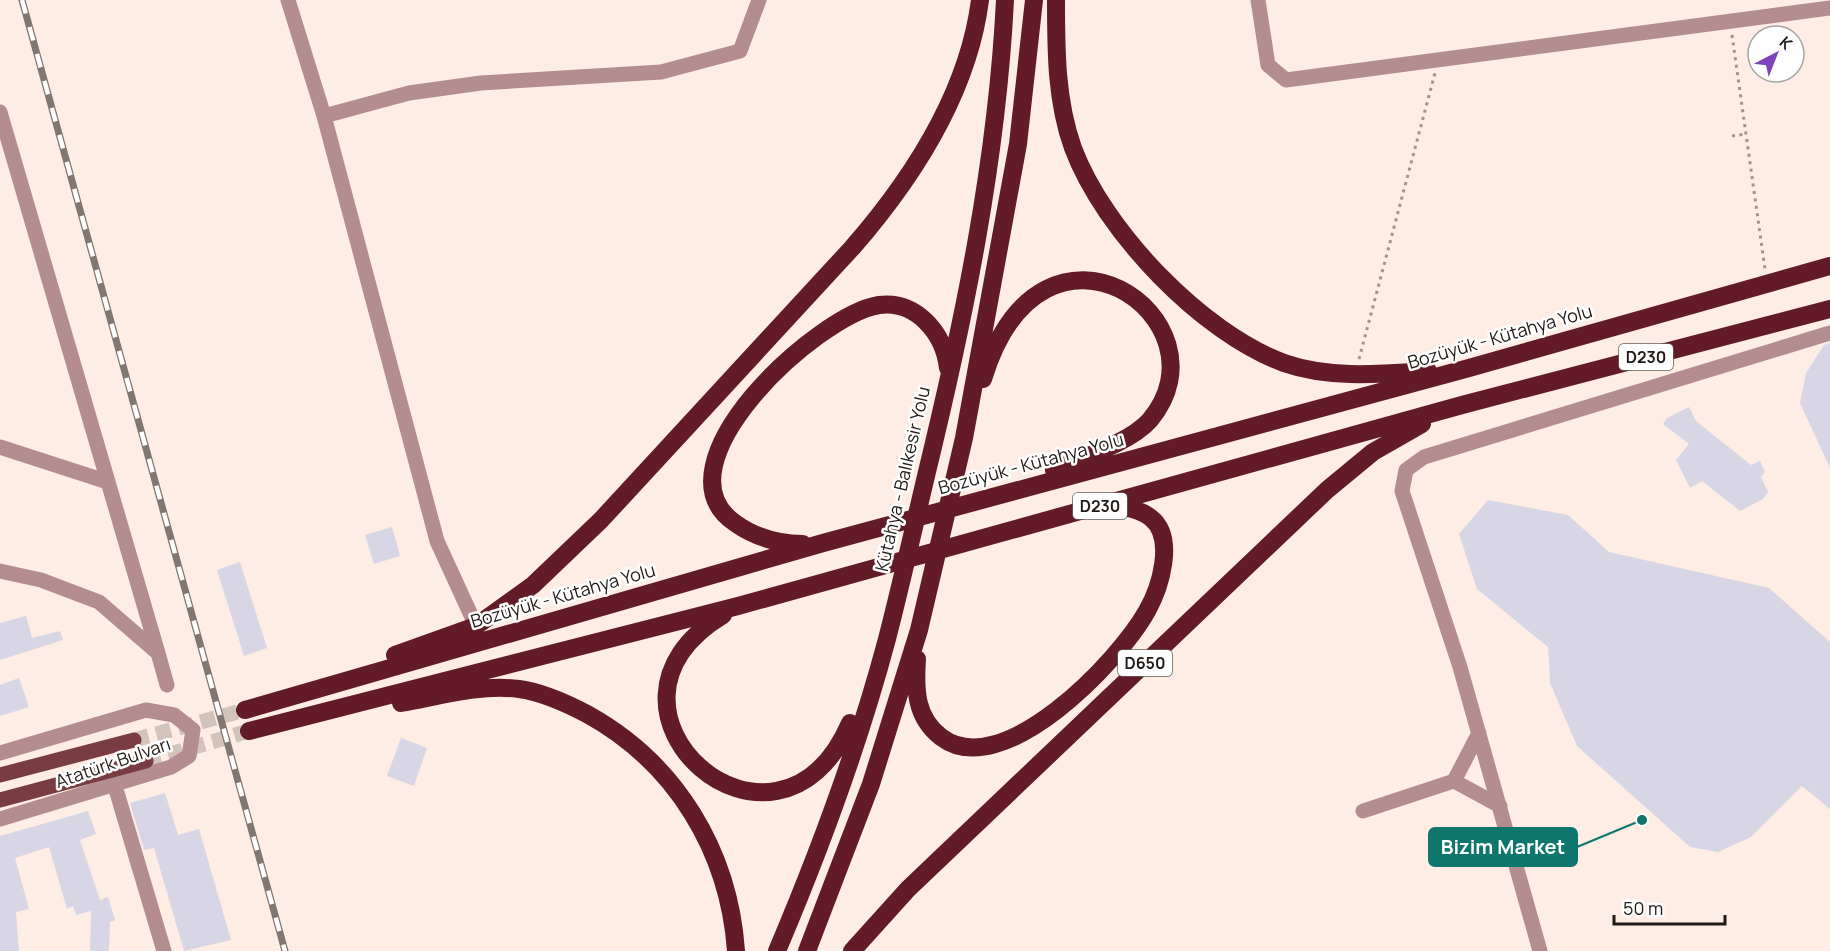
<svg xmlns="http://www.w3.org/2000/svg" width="1830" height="951" font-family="Manrope,sans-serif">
<rect width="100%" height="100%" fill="#feede4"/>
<path fill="#d8d5e5" d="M1830,343V468L1800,403L1806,373L1824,345Z
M1689,407L1696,421L1751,465L1760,461L1765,472L1761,477L1768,492L1763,499L1740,511L1702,481L1690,488L1676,460L1689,444L1663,424L1667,418Z
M1488,500L1568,515L1609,552L1769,588L1830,642V809L1802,786L1751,837L1718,852L1690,847L1577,746L1550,683L1548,647L1477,589L1459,534Z
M392,527L400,556L374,564L365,535Z
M240,562L267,648L244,656L217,570Z
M26,616L32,638L60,631L63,640L0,660V623Z
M19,678L29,707L0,716V685Z
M401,738L427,748L414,786L387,776Z
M165,793L178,835L199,829L231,940L184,951L154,848L144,850L130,803Z
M88,811L96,834L80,840L100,900L108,897L115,920L110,922L109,951H90L91,911L76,915L73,906L67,909L49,847L15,858L29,909L16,912L19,951H0V836Z"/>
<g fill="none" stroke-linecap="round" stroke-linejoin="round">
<path stroke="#d2c3bb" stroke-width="15" stroke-dasharray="15 8" stroke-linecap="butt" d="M134,740L245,710
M146,761L249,731"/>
<path stroke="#a0948d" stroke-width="3" stroke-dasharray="3 4.5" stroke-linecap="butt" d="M1732,35L1765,269
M1732,136L1746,134
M1359,359L1435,73"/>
<path stroke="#b38d8f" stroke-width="15" d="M288,0L324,116L437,541L476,626
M1258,0L1268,65L1286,80L1830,8
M0,112L158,653
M324,116L409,93L481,83L661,72L740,51L759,0
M0,447L108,482
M0,571L41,580L99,602L158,653L167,685
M0,753L146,710L174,715L193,730L189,756L171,767L0,819
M1454,781L1500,806
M115,786L164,951
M1363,811L1454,781L1479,733
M1540,951L1460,667L1402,491L1406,470L1424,457L1830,333"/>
<path stroke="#793c42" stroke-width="15" d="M0,775L134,740
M0,800L146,761"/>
<path stroke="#631c27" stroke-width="18" d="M1056,0C1056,50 1056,101 1073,148C1104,231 1202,333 1284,363C1330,379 1381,374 1428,371
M983,379C1043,184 1233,321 1150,420C1131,442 1082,458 1054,470
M803,544C778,544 756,538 735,523C652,466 817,315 879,305C916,300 944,333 948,368
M723,615C567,708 776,893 850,723
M395,655L476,626L533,585L601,520L852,248C913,178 968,94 980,0
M917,659C915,689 915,717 941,737C1002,784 1119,661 1147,611C1160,588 1176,538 1151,518C1140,509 1125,507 1112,505
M401,703C440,696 480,684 519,689C542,692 566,703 587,714C676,763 729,851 736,951
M245,710L823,543L1469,368L1830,266
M249,731L738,606L1462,405L1830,309
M777,951C819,852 859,744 887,639C901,585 913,531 926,476C964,320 997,161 1005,0
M807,951L871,784L919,630L964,438L1018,144L1034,0
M852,951L908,889L1327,490L1373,452L1422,424"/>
<defs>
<path id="rail" d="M22,0L285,951"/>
</defs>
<use href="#rail" stroke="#817670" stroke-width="7"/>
<use href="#rail" stroke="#fefefe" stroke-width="4.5" stroke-dasharray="14" stroke-linecap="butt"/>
</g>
<g text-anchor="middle" stroke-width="5" stroke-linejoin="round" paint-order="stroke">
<g fill="#fefefe" stroke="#635f5d" stroke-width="1.5">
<rect x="1619" y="344" width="54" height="26" rx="4.5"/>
<rect x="1073" y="493" width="54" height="26" rx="4.5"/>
<rect x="1118" y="650" width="54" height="26" rx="4.5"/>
</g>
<g font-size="16" font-weight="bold" fill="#211b18">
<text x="1646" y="363">D230</text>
<text x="1100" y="512">D230</text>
<text x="1145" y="669">D650</text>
</g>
<g font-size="18" fill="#211b18" stroke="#fefefe">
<text transform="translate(1500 337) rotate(-16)" y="6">Bozüyük - Kütahya Yolu</text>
<text transform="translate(1031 464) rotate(-15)" y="6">Bozüyük - Kütahya Yolu</text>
<text transform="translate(903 479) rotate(-77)" y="6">Kütahya - Balıkesir Yolu</text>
<text transform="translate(563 596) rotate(-16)" y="6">Bozüyük - Kütahya Yolu</text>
<text transform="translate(113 763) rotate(-19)" y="6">Atatürk Bulvarı</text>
</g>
</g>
<path fill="none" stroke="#0f766e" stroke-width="2" d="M1642 820L1577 847"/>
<circle fill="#0f766e" stroke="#fefefe" stroke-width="2" cx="1642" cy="820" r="6"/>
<rect fill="#0f766e" stroke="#0f766e" stroke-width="2" x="1429" y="828" width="148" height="38" rx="6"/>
<g font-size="20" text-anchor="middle" font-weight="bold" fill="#fff">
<text x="1503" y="854">Bizim Market</text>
</g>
<g transform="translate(1776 54) rotate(42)"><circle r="28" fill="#fefefe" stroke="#a6a3a2" stroke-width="1.5"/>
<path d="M0-4.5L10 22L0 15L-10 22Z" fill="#7c45bc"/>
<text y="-9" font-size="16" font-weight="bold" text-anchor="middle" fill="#211b18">K</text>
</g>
<path d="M1614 915v9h111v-9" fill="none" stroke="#211b18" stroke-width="3"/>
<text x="1623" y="915" font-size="18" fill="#211b18" stroke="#fefefe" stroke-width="4.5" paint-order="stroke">50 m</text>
</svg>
